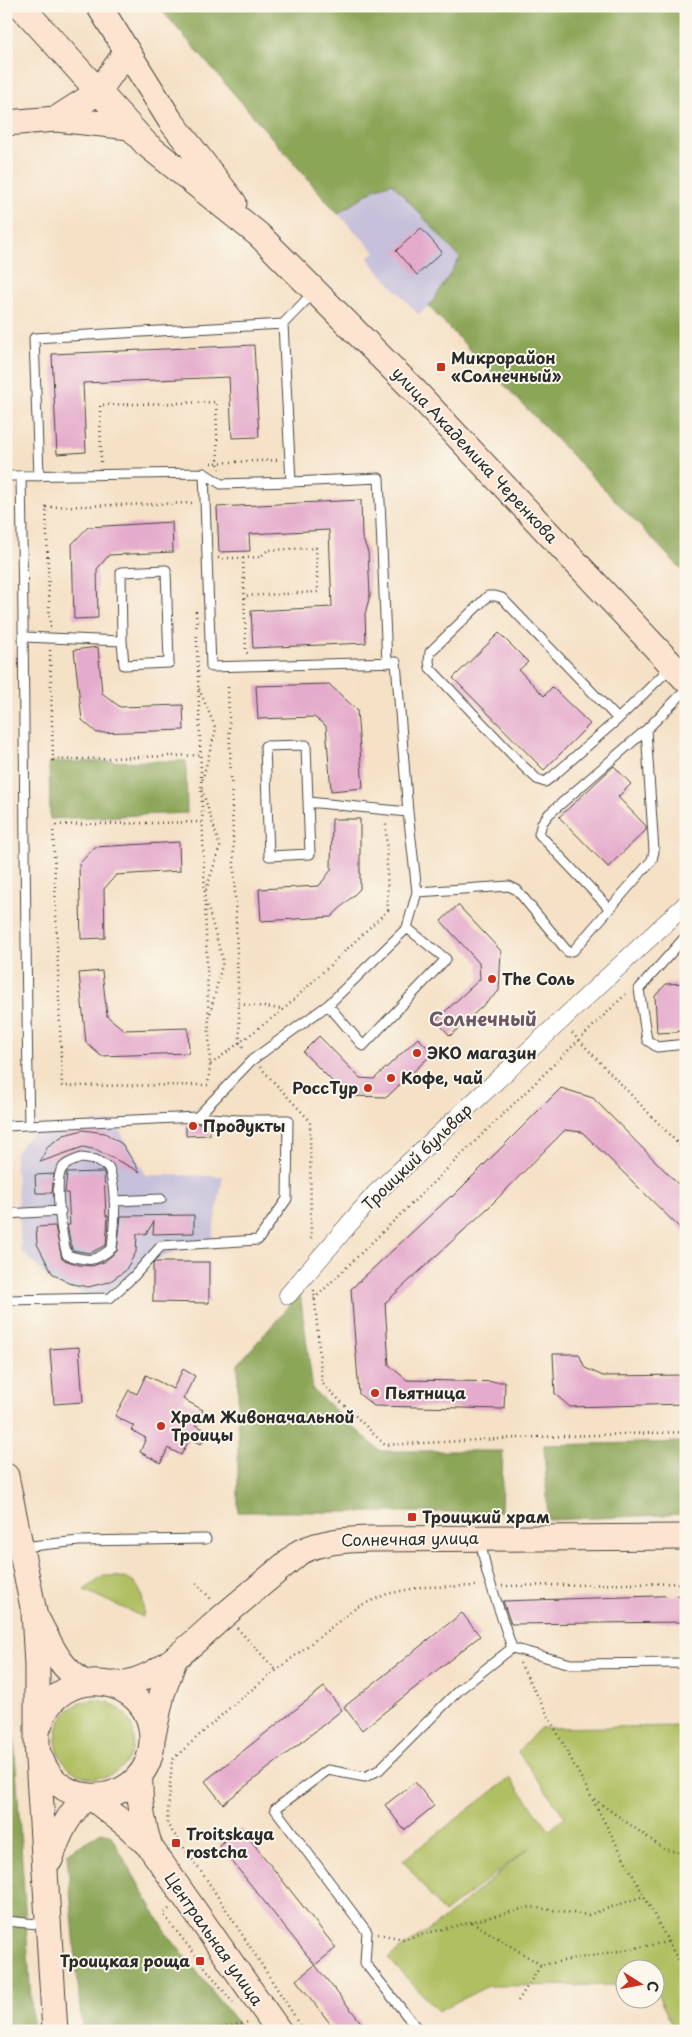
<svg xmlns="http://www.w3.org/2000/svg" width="692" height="2037" font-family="'Playpen Sans',sans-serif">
<rect width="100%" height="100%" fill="#fbf7ec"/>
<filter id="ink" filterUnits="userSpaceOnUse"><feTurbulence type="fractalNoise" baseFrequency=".02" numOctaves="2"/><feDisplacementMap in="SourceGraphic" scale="10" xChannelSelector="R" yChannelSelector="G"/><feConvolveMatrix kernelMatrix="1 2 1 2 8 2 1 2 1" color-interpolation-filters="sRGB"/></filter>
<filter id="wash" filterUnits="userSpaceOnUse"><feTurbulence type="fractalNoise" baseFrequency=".0096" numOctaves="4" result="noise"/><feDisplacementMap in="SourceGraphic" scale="20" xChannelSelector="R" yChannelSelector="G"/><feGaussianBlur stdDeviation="1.12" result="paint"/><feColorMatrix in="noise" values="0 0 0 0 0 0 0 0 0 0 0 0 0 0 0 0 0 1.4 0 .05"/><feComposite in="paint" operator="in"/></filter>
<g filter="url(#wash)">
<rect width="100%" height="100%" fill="#f5e1c6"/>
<path fill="#c6c0da" d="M392,183L460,259L429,307L418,314L371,263L368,258L375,252L338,214L374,189Z
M114,1121L146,1175L223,1176L212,1238L163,1256L118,1283L100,1298L54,1284L21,1251L15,1154L35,1129Z"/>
<path fill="#b0bf62" stroke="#6e7546" d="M104,1576C135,1575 145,1587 143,1617L84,1590Z
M56 1739a39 39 0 1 1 78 0a39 39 0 1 1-78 0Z
M686,1726V2031H675L655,1989L654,1970H624V1985L488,1986L438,2011L388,1958L444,1919L530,1847L444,1913L403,1860L510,1778L550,1830L565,1817L518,1752L540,1728Z"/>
<path fill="#8ca658" stroke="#5c6842" d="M158,6H686V574L429,307L460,258L392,183L374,189L338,214Z
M186,761L187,813L50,819L49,762Z
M300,1294L313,1390L380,1451H503L501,1512H238V1364Z
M686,1442V1514L548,1520L544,1445Z
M6,1613L33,2031H6Z
M101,1832L110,1834L167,1934L244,2031H82L67,1854Z"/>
<g id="blocks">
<path fill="#e5abcc" d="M421,228L442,252L417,275L396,251Z
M254,345L259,437L232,438L229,377L83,383L86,452L57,454L52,354Z
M361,500L362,537L368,552L370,595L365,614L366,643L253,648L251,611L332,607L329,530L249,534L250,551L219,552L217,507Z
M172,522L173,552L109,555L97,569L98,618L74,619L72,544L88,527Z
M499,633L528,662L519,670L544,696L552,687L590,724L544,770L453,678Z
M98,647L102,693L120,707L183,705L184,730L97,733L82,720L74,650Z
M329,684L357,710L363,788L331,791L326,726L314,717L258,719L256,686Z
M614,766L631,784L618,797L646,826V830L608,867L559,817Z
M332,819H360V889L331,917L261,921L259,889L319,886L331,870Z
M179,842L180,871L116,875L104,889L105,938L81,939L79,864L95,847Z
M458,905L501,951L499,991L450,1036L436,1020L480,979L479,963L441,921Z
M102,971L107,1016L124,1030L188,1028L189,1053L101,1056L86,1043L79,973Z
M686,983V1023L678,1032L657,1033L655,996L666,984Z
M319,1036L360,1078L374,1079L418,1038L433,1053L387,1097L347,1096L303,1052Z
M561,1088L593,1098L686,1192V1234L582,1132L565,1130L488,1208L385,1303L389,1365L407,1380L505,1382L504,1409L374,1406L359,1394L351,1289L451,1196L452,1197Z
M197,1123L209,1124L210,1135L186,1136V1124Z
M83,1130L105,1133L122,1144L140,1172L97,1150L83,1147L40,1162L48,1146L64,1135Z
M104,1172L106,1216H108L106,1245L90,1253L72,1250L67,1225H70L68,1193H65L67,1173Z
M54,1174L52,1193H36L35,1175Z
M194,1215V1233L153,1234L154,1221L146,1234H137L136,1252L125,1271L109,1282L88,1287L68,1283L52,1273L37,1244L36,1227L55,1226L62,1259L79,1265L92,1266L104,1262L117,1251L121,1216Z
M155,1262H209V1303L153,1302V1264Z
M79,1347L83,1402L54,1404L50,1349Z
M553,1354H579L585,1368L603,1376L686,1375V1404L570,1407L555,1394Z
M183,1369L195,1376L183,1399L203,1410L195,1425L208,1431L201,1444L190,1438L181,1455L168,1448L161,1463L140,1452L146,1438L131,1430L134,1426L115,1416L129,1390L137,1394L146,1375L173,1389Z
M686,1595V1622L511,1624L503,1601Z
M462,1613L480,1636L362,1730L344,1707Z
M324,1687L342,1710L223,1804L205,1781Z
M415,1782L434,1806L404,1830L385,1805Z
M241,1828L336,1948L315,1965L219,1845Z
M315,1965L368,2031H336L296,1980Z"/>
</g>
</g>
<g filter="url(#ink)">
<use href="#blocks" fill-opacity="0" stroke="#494642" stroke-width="1"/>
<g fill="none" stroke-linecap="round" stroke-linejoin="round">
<defs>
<path id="lane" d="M283,324L291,482L379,478L387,663
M204,473L221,484L291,482
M6,476L204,473L211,667L396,662L408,812L417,892L407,928L328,1005L252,1060L197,1117L6,1126
M39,476L34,338L283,324L314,292
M21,477C25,692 24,908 29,1124
M488,596H495L502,598L618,719L553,776L545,782L537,779L522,765L430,668L429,661L430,652Z
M24,637L122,641L124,665L169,663L166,570L121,572L122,641
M618,719L672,666
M646,730L686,690
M308,802L306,745L265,746L269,856L310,854L308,802L408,812
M417,892L509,886L517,890L568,952L574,950L652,860L654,851L646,730L549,814L542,823L539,834L610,909
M686,936L639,989L647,1040L657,1047L686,1044
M328,1005L363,1046L446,959L407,928
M81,1158L96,1160L109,1168C117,1194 115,1221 112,1248C94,1263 88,1261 67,1255C62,1239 55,1189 60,1173C62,1164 73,1161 81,1158Z
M114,1201L161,1199
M6,1214L61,1211
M6,1300L110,1298L134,1276L161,1246L258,1240L287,1199L288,1120H238L197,1117
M480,1540L487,1573L512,1648
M22,1547L79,1541L206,1539
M6,1921L48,1925
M419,2031L365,1963L367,1932L275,1809L328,1770L365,1777L379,1770L459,1690L512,1648L571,1664L686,1663"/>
<path id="street" d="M288,1295L375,1194L686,904"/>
<path id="secondary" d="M21,6L146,144L259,235L415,391L686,680
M99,6L170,120L234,203
M56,119L98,92L127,51
M6,123L56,119L130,127
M6,1476L34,1612L37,1665V1743L55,2031
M38,1621C52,1648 58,1665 84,1683
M112,1684C156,1685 195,1640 227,1613C251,1593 276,1572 300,1552C323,1541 344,1540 369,1539L686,1537
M39,1726C57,1660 154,1673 152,1741C150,1805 60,1817 40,1757
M153,1735L162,1694L175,1658
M140,1775C139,1801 142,1823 150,1847
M91,1797L129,1827L150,1847L279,2031
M50,1860C60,1831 66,1819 86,1796"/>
</defs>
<use href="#lane" stroke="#494642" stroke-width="11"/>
<use href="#street" stroke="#494642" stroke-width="19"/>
<use href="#secondary" stroke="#494642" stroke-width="27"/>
<path stroke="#494642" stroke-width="2.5" stroke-dasharray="1 4" stroke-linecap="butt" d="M101,462L100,405L216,402L218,463L220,469
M211,463L278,460
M218,558H243L246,652L248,654
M243,558L260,557L268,550L316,548L318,592L244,596
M196,611L210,1065L284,1009L388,910L386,822
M50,627L46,507L192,503V505
M50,650L53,760L200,755
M228,687L240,1043L245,1050
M199,689L216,729L202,781
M202,789L220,847L205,893
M202,822L53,825L62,1086L208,1085L210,1065
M206,901L223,961L210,1014
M239,1004L282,1009
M572,1033L686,1152
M260,1067L310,1121L311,1242
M314,1290L322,1383L385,1445L537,1437L686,1432
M314,1299L628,992
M196,1583L212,1600
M502,1586L686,1583
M237,1628L276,1670
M520,1663L686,1975
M594,1799L664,1849L686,1854
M169,1909L163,1914L234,2004
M472,1922L541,1965
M378,1934L404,1939L530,1907L588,1915L644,1896
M518,2001L541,1965L668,1942
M294,2015L207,1880L167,1824L172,1760L235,1703L357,1607L387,1594L421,1587L479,1586
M297,2020L304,2031
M207,2031L249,2022"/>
<use href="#lane" stroke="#fff" stroke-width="9"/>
<use href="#street" stroke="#fff" stroke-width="18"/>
<use href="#secondary" stroke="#fde4d0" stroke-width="25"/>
</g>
</g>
<g fill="#c8321e" stroke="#fbf7ec" stroke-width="2">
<rect x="436" y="362" width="10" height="10" rx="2.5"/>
<circle cx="492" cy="979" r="5"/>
<circle cx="417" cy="1053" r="5"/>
<circle cx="391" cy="1078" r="5"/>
<circle cx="368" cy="1088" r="5"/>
<circle cx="193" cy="1126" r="5"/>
<circle cx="375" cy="1393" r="5"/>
<circle cx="161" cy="1426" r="5"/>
<rect x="407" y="1512" width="10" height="10" rx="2.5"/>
<rect x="171" y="1838" width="10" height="10" rx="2.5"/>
<rect x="195" y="1956" width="10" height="10" rx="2.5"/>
</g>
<g text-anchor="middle" stroke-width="4" stroke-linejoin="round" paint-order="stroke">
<g font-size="16" font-weight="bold" fill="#2b2b2b" stroke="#fbf7ec" text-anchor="start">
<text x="451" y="364">Микрорайон<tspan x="451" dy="18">«Солнечный»</tspan></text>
<text x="502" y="985">The Соль</text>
<text x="427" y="1059">ЭКО магазин</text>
<text x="401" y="1084">Кофе, чай</text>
<text x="358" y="1094" text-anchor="end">РоссТур</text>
<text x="203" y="1132">Продукты</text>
<text x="385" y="1399">Пьятница</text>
<text x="171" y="1423">Храм Живоначальной<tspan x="171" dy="18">Троицы</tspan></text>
<text x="422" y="1523">Троицкий храм</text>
<text x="186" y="1840">Troitskaya<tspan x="186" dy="18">rostcha</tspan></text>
<text x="190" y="1967" text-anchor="end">Троицкая роща</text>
</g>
<g font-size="16" fill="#2b2b2b" stroke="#fbf7ec">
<text transform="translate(475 455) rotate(47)" y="6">улица Академика Черенкова</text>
<text transform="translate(417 1157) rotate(-44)" y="6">Троицкий бульвар</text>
<text transform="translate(410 1539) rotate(-1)" y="6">Солнечная улица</text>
<text transform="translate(214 1939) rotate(55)" y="6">Центральная улица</text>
</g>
<g font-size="19" font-weight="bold" fill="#6c5863" stroke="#fbf7ec">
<text x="483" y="1026">Солнечный</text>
</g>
</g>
<rect width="692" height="2037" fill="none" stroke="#fbf7ec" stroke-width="25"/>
<g transform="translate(640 1984) rotate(101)"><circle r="24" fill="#fbf7ec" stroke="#a8a59f"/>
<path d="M0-4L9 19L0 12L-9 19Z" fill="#c8321e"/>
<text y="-8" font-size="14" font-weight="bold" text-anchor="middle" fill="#2b2b2b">С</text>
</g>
</svg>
